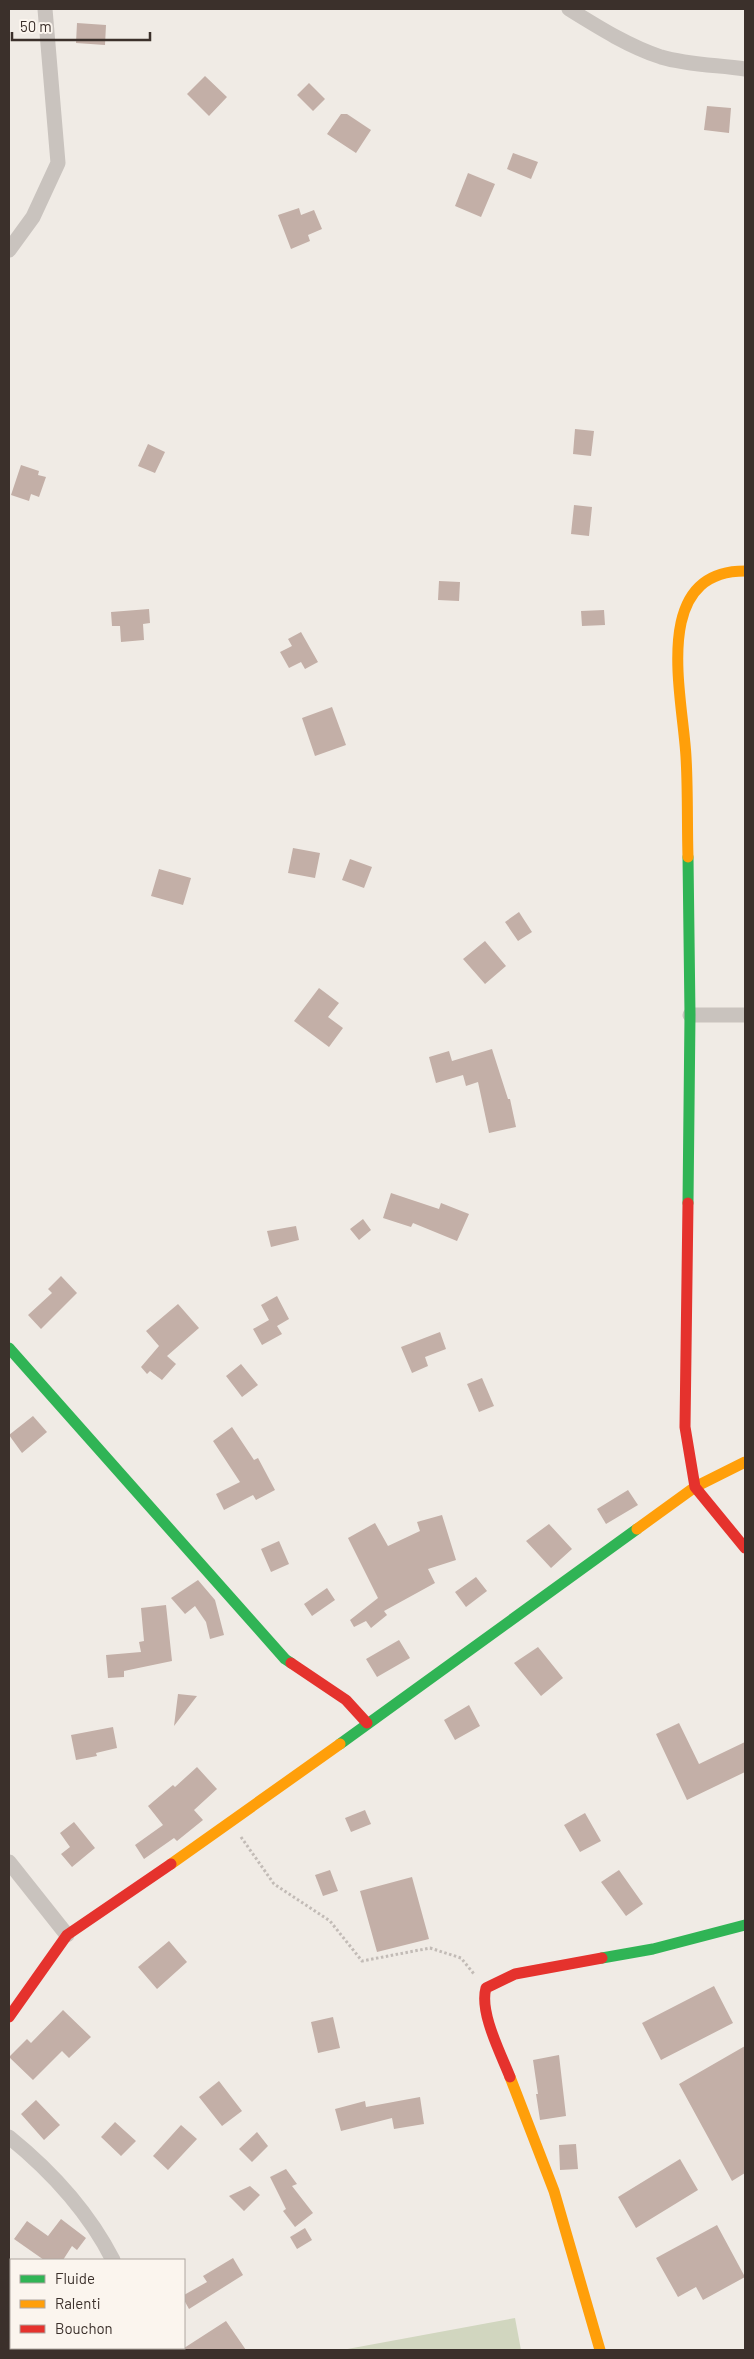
<svg xmlns="http://www.w3.org/2000/svg" width="754" height="2359" font-family="Barlow,sans-serif">
<rect width="100%" height="100%" fill="#f0ebe5"/>
<path fill="#d1d6bf" d="M515,2318L521,2350H342Z"/>
<path fill="#c3afa7" d="M77,23L106,25L105,45L76,43Z
M205,76L227,97L209,116L187,94Z
M309,83L325,99L313,111L297,95Z
M707,106L731,108L729,133L704,130Z
M341,114H347L371,130L356,153L327,134Z
M513,153L538,162L531,179L507,169Z
M468,173L495,184L481,217L455,206Z
M299,208L301,215L314,210L322,229L308,235L310,241L291,249L278,215Z
M575,429L594,431L591,456L573,454Z
M148,444L165,452L155,473L138,466Z
M21,465L39,471L38,475L46,477L39,497L31,494L29,501L11,495Z
M574,505L592,507L589,536L571,534Z
M439,581L460,582L459,601L438,600Z
M149,609L150,623L143,624L144,640L121,642L120,626H112L111,612Z
M604,610L605,625L582,626L581,611Z
M301,632L318,662L305,669L301,662L289,668L280,652L292,646L288,639Z
M332,707L346,745L315,756L302,718Z
M293,848L320,853L315,878L288,873Z
M350,859L372,867L364,888L342,880Z
M159,869L191,878L183,905L151,896Z
M519,912L532,932L518,941L505,922Z
M485,941L506,966L485,984L463,959Z
M319,988L339,1003L328,1017L343,1028L329,1047L294,1021Z
M492,1049L508,1099H510L516,1127L489,1133L478,1082L466,1086L463,1075L436,1083L429,1057L449,1051L452,1061Z
M391,1193L439,1209L441,1203L469,1214L457,1241L413,1223L411,1227L383,1218Z
M363,1219L371,1230L359,1240L350,1229Z
M296,1226L299,1240L271,1247L267,1231Z
M61,1276L77,1293L41,1329L28,1315L52,1293L48,1289Z
M277,1296L289,1319L277,1326L282,1334L262,1345L253,1329L269,1320L261,1305Z
M178,1304L199,1328L167,1356L176,1364L162,1380L150,1371L147,1374L141,1367L159,1346L146,1331Z
M440,1332L446,1349L425,1357L428,1366L412,1373L401,1347Z
M241,1364L258,1385L242,1397L226,1376Z
M482,1378L494,1406L479,1412L467,1384Z
M33,1416L47,1432L22,1453L9,1435Z
M232,1427L254,1460L258,1458L275,1490L256,1500L253,1495L224,1510L216,1494L240,1482L213,1441Z
M628,1490L638,1505L606,1524L597,1509Z
M442,1515L456,1560L428,1569L435,1583L384,1611L387,1615L371,1628L366,1621L354,1627L350,1620L378,1598L348,1538L375,1523L388,1546L420,1531L417,1522Z
M549,1524L572,1549L551,1568L526,1541Z
M279,1541L289,1564L271,1572L261,1549Z
M476,1577L487,1591L466,1607L455,1592Z
M198,1580L215,1600L224,1635L210,1639L206,1622L195,1606L185,1614L171,1598Z
M327,1588L335,1600L312,1616L304,1604Z
M166,1605L172,1661L124,1671V1677L108,1678L106,1655L141,1652L139,1642L144,1641L141,1608Z
M399,1640L410,1658L377,1677L366,1659Z
M538,1647L563,1678L541,1696L514,1663Z
M178,1694L197,1696L174,1726Z
M469,1705L480,1726L455,1740L444,1720Z
M679,1723L699,1764L745,1742V1772L687,1800L656,1734Z
M113,1727L117,1748L96,1753L97,1756L76,1760L71,1735Z
M197,1767L217,1789L194,1810L203,1820L177,1841L174,1838L144,1859L135,1845L163,1825L148,1806L173,1785L175,1787Z
M365,1810L371,1824L351,1832L345,1818Z
M585,1813L601,1841L580,1852L564,1825Z
M74,1822L95,1848L72,1867L61,1854L70,1847L60,1833Z
M330,1870L338,1891L323,1896L315,1875Z
M619,1870L643,1904L626,1916L601,1882Z
M412,1877L429,1939L377,1952L360,1891Z
M169,1941L187,1962L157,1989L138,1967Z
M714,1986L733,2023L661,2060L642,2023Z
M63,2010L91,2037L69,2058L62,2051L33,2080L9,2057L27,2039L31,2043Z
M333,2017L340,2048L318,2053L311,2022Z
M745,2046V2173L732,2181L679,2084Z
M559,2055L566,2116L540,2120L536,2094H538L533,2060Z
M219,2081L242,2111L222,2126L199,2097Z
M420,2097L424,2124L394,2129L392,2118L341,2131L335,2109L365,2101L366,2107Z
M36,2100L60,2125L44,2140L21,2114Z
M115,2122L136,2141L121,2156L101,2137Z
M181,2125L197,2139L168,2170L153,2156Z
M257,2132L268,2146L252,2162L239,2149Z
M576,2144L578,2169L560,2170L559,2145Z
M680,2159L698,2190L636,2228L618,2197Z
M286,2169L297,2184L292,2186L313,2213L295,2227L283,2211L286,2209L270,2177Z
M250,2186L260,2195L244,2211L229,2196Z
M61,2219L86,2238L77,2250L72,2246L63,2260H44L14,2239L27,2221L48,2236Z
M717,2225L745,2277L703,2300L696,2287L678,2297L656,2258Z
M305,2228L312,2240L297,2249L290,2237Z
M233,2258L243,2275L189,2309L184,2300V2295L207,2282L203,2276Z
M226,2321L246,2350H181Z"/>
<g fill="none" stroke-linecap="round" stroke-linejoin="round">
<path stroke="#c2bbb6" stroke-width="3" stroke-dasharray="2.5 2.5" stroke-linecap="butt" d="M241,1837L274,1884L330,1921L362,1961L430,1948L461,1958L474,1974"/>
<path stroke="#c9c3be" stroke-width="15" d="M569,9C598,27 628,46 661,57C688,65 718,65 745,69
M9,250L33,217L58,163L45,9
M690,1015H745
M9,1862L67,1935
M9,2137C51,2171 88,2211 113,2260
M156,2348L157,2350"/>
<path stroke="#30b455" stroke-width="11" d="M688,857L690,1015L688,1203
M9,1348L285,1659L291,1663
M340,1744L637,1529
M602,1958L653,1949L745,1925"/>
<path stroke="#ff9f0a" stroke-width="11" d="M688,857C687,824 688,790 686,757C683,697 649,571 745,571
M637,1529L695,1487L745,1462
M171,1864L340,1744
M510,2077L554,2191L600,2350"/>
<path stroke="#e5322d" stroke-width="11" d="M688,1203L685,1427L695,1487L745,1548
M291,1663L346,1700L367,1723
M9,2017L67,1935L171,1864
M510,2077C501,2054 479,2012 486,1988L515,1974L602,1958"/>
</g>
<rect width="754" height="2359" fill="none" stroke="#3b302b" stroke-width="20"/>
<rect x="10" y="2259" width="175" height="90" fill="#fbf5ee" stroke="#aea6a0"/>
<rect x="20" y="2275" width="25" height="8" fill="#30b455" stroke="#aea6a0"/>
<text x="55" y="2284" font-size="15" fill="#3b302b">Fluide</text>
<rect x="20" y="2300" width="25" height="8" fill="#ff9f0a" stroke="#aea6a0"/>
<text x="55" y="2309" font-size="15" fill="#3b302b">Ralenti</text>
<rect x="20" y="2325" width="25" height="8" fill="#e5322d" stroke="#aea6a0"/>
<text x="55" y="2334" font-size="15" fill="#3b302b">Bouchon</text>
<path d="M12 32v8h138v-8" fill="none" stroke="#3b302b" stroke-width="2.5"/>
<text x="20" y="32" font-size="15" fill="#3b302b" stroke="#fbf5ee" stroke-width="4" paint-order="stroke">50 m</text>
</svg>
